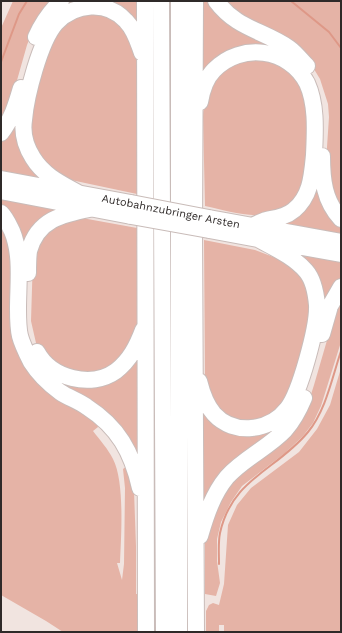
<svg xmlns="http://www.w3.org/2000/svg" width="342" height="633" font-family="'Work Sans',sans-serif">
<rect width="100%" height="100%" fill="#f1e4e0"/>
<path fill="#e5b3a6" d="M13,1H50L38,18L27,45L10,105L1,124V28Z
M66,1H139L142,36L103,4L45,27Z
M198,1H212C218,10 226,18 235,25C246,32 258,37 270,42C291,53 309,70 316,92C329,135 301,192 341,225V236L274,224C276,223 279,223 282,222C292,219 300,212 306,204C317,190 315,173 316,157C318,136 321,114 314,93C300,48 241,32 210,70C204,76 203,85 198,91Z
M222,1H341V211L335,201L327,167V147L329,117L328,104L320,79L309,61L251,25Z
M86,11L116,19L135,47L138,76L137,194L71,180L48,170L29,138V126L47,50L67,21Z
M252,59C275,59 292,67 303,89C310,104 307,142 306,159C306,165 308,174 306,180C304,191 290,208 280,212C256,220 228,211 205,206L203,117C204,97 212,77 230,66C236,62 245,61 252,59Z
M20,109L46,179L1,174V141L4,139Z
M1,196L70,209L25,255L1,209Z
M82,218L137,228C138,252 146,336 129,353C120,362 108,368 99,375L65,372L43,355L36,343L31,321L33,256L47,228Z
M1,224L10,251L11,315L15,343L96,420L98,427L93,431C100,440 108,449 113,459C125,482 121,537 120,563H117L122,580L124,564L125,488L123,469L127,466L134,491L136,546V594H138L141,632H63L46,621L1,595Z
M204,240L255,250L276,258L293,267L306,282L311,309L302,360L286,402L263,422L231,420L219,410L210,397L205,378Z
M290,252L341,260V282L338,285L303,391L263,444L201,519L199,393L217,423H277L321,306Z
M341,302V342L321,406L313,423L303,436L285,453L242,486L231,502L221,522L217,539V561L220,583L216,596L205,594V541L209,520L226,487L306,410L314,385L337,306Z
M31,351L78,383L138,351L143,476L134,452L55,383Z
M341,368V573L340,577L341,578V632H224V625H219V632H206V611L209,605L213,603L219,605L224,584L228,525L237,505L251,488L299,452L317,429L330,405Z"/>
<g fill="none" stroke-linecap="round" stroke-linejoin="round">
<path stroke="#de9887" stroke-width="2" d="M291,1L329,32L341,48
M1,62L19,14L27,1
M219,564C219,554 218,543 220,533C232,478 277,470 308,432C326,410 332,378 341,351"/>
<defs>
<path id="highway" d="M145,1L146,632
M161,1L164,632
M179,1V632
M195,1L194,231L196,632
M216,1C237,29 263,30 289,48C296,53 301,60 307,66
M36,37C42,23 50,12 61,1
M200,102C202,90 205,79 214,70C241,42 289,48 307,83C317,105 315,132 314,155C312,175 311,196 294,210C286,217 276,218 266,220C261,222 256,224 252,226
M1,133C12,119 16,105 21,88
M322,156C322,179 324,201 341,219
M1,179L131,203
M1,191L131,216
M80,194C62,184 44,176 33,158C26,147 22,133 24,120C26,96 40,41 56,23C75,3 107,0 126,21C135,30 138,42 142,53
M1,213C6,218 9,225 12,231C22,255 18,283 18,309C18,318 18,328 20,336C22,344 27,354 31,362C38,373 49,384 60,392C69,398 79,401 87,407C118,427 132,452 140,488
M209,218L341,242
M209,230L341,254
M28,273C28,266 28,258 29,251C38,218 64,214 94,208
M322,334L330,306L341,287
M37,352C51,378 91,389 116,371C130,360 137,346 143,330
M199,381C202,393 206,405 214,414C234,436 270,431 287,409C300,393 318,326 317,305C316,294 313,279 306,271C293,256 274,248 258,239
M200,536C206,515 213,494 227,477C244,458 268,448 285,430C293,421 299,410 304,398"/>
</defs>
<use href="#highway" stroke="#c9bcb9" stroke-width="18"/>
<use href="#highway" stroke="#fff" stroke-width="16"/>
<defs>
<path id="highway-bridge" d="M131,203L209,218
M131,216L209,230"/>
</defs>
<use href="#highway-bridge" stroke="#c9bcb9" stroke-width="18" stroke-linecap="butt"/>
<use href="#highway-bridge" stroke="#fff" stroke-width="16"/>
</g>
<g text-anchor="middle" stroke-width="4" stroke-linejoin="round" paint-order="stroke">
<g font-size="11" fill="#2f2a29" stroke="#fff">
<text transform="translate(171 211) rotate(11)" y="4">Autobahnzubringer Arsten</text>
</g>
</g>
<rect width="342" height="633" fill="none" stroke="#2f2a29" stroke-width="4"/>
</svg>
